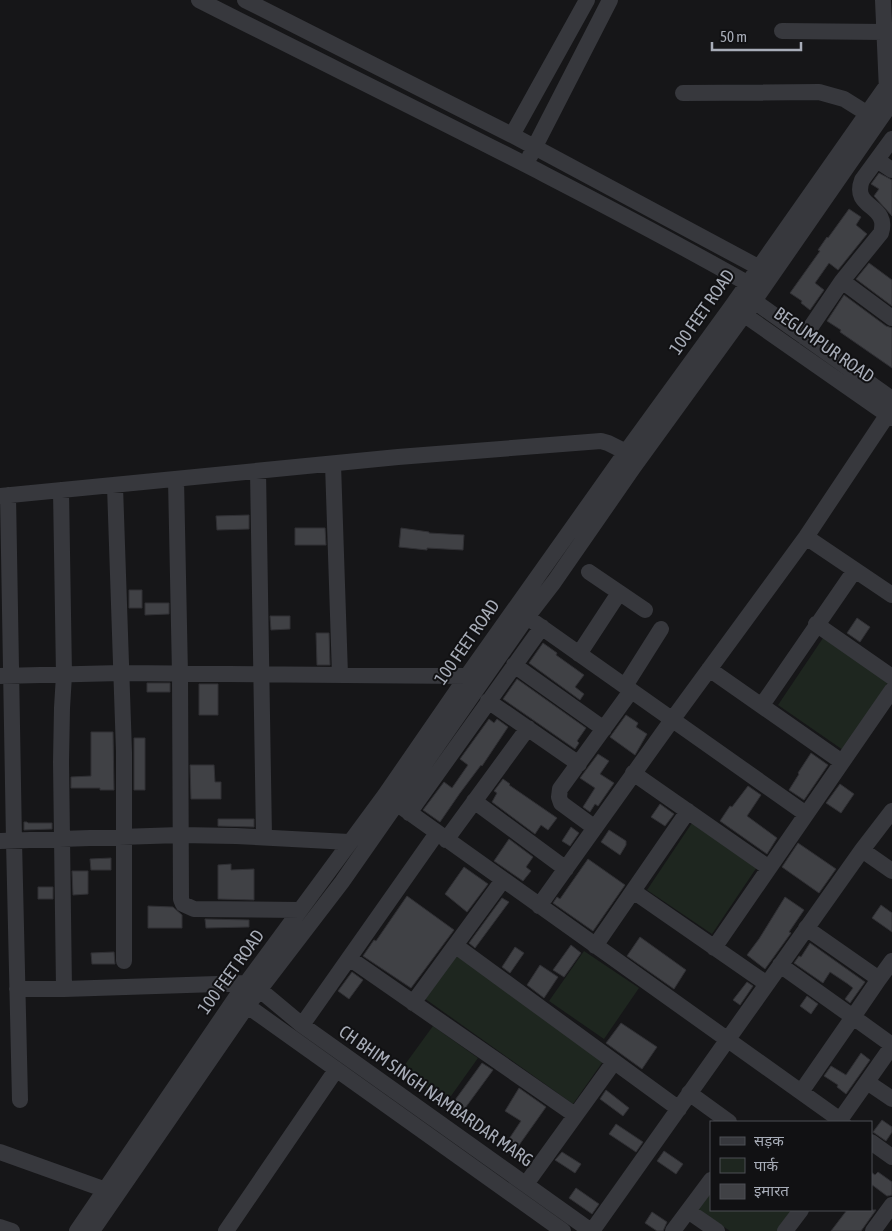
<svg xmlns="http://www.w3.org/2000/svg" width="892" height="1231" font-family="'Asap Condensed','Noto Sans Devanagari',sans-serif">
<rect width="100%" height="100%" fill="#161618"/>
<path fill="#1e261f" d="M823,638L888,682L843,750L778,705Z
M692,823L757,867L712,934L647,890Z
M584,951L639,988L604,1039L549,1001Z
M455,954L604,1060L573,1104L424,998Z
M433,1026L478,1058L446,1103L401,1070Z
M711,1189V1210H792L777,1231H730L697,1209Z"/>
<path fill="#404145" stroke="#303034" d="M879,173L892,180V216L874,196L879,189L871,184Z
M849,209L861,217L856,225L867,234L838,270L829,263L815,283L824,290L810,310L801,303L802,301L790,293L820,251L818,250L827,237L828,238Z
M869,263L892,280V306L856,279Z
M844,295L886,326L892,328V368L840,332L841,330L827,321Z
M249,515V529L217,530L216,516Z
M295,528H325L326,545H295Z
M401,528L429,532V533L464,535L463,550L427,548V550L399,547Z
M129,590H142V608H129Z
M145,603H169V614L145,615Z
M270,616H290V629L271,630Z
M857,618L870,627L860,642L847,633Z
M316,633H329L330,665H317Z
M543,643L557,653L556,655L584,675L575,687L584,694L580,700L529,663Z
M517,679L586,728L577,741L579,743L575,749L503,699Z
M147,683H170V692H147Z
M199,684H218V715H199Z
M626,715L638,723L636,727L647,734L635,755L610,737Z
M489,719L494,723L497,719L508,727L482,766L481,765L460,793L440,822L423,810L444,782L452,788L468,765L460,759Z
M91,732H113L114,790H100V788H71V777L91,776Z
M134,738H145V790H134Z
M811,753L828,765L804,800L789,790L799,774L798,773Z
M598,754L609,761L600,774L614,783L598,806L595,804L590,812L583,807L595,788L580,778Z
M190,765H214L215,782H221V799H191Z
M503,779L510,784L509,785L557,818L548,830L541,825L535,834L492,802L497,793L494,791Z
M840,784L854,794L841,813L826,803Z
M748,786L761,795L747,816L777,838L767,854L720,821L730,806L732,807Z
M660,804L674,814L665,826L651,817Z
M218,819H254V827L218,826Z
M24,822H27L28,823H52V829L24,830Z
M571,827L579,833L570,846L562,841Z
M609,830L626,841V845L620,855L601,842Z
M509,839L533,857L526,867L531,871L523,881L494,861Z
M798,843L836,869L819,893L782,867Z
M111,858V870H91L90,859Z
M588,859L625,885L593,931L553,903L557,897L560,899Z
M231,864V870L254,869V900L218,899V865Z
M464,867L488,884L467,912L445,894Z
M72,871H88V894L73,895Z
M38,887H53V899H38Z
M407,896L454,930L411,988L363,956L374,940L376,941Z
M785,897L804,910L789,932L791,933L765,969L747,955L759,939Z
M502,898L509,902L475,948L469,943Z
M881,905L892,913V932L872,918Z
M148,906L173,907L182,915V928H148Z
M205,919L249,920V927L206,928Z
M640,937L686,970L674,989L627,956Z
M810,943L865,982L850,1003L845,999L853,988L848,984L830,972L823,983L794,963L799,956L801,957Z
M571,945L581,953L564,977L553,970Z
M515,947L524,953L510,973L502,967Z
M114,952L115,964H92L91,953Z
M540,965L558,977L544,998L527,985Z
M352,972L363,980L349,999L338,991Z
M747,982L753,986L740,1005L733,1000Z
M807,996L818,1004L811,1014L800,1006Z
M621,1023L657,1047L642,1069L606,1043Z
M861,1053L870,1060L846,1094L837,1087L838,1085L824,1076L831,1066L846,1075Z
M482,1063L493,1070L460,1115L450,1107Z
M519,1088L546,1107L512,1155L503,1148L521,1121L505,1111Z
M606,1090L629,1108L623,1116L600,1099Z
M882,1120L892,1127V1132L886,1141L873,1132Z
M616,1124L643,1142L636,1152L609,1134Z
M664,1151L683,1164L676,1174L657,1161Z
M562,1152L581,1164L575,1173L555,1160Z
M871,1172L875,1175L878,1172L892,1182V1195L887,1196L871,1184Z
M576,1188L599,1204L592,1214L569,1198Z
M847,1210H876L861,1231H831Z
M652,1212L667,1222L663,1231H657L645,1223Z"/>
<g fill="none" stroke-linecap="round" stroke-linejoin="round">
<path stroke="#37383d" stroke-width="16" d="M199,0C382,93 568,182 747,283
M245,0L512,135L758,267
M883,0L887,91
M782,31L884,32
M683,93L819,92L844,99L868,114
M512,135L587,0
M530,156L610,0
M877,160L892,170
M842,281L892,318
M747,296L892,399
M736,309L892,418
M804,337L842,281L881,233C890,204 851,209 862,180L892,139
M333,464L340,675
M258,471L264,837
M176,479L180,674L181,899L183,904L194,909L300,910
M115,486L124,752V961
M61,490L64,675L62,708L61,762L64,989
M8,495L14,841L20,1100
M0,496L398,457L601,441L608,443L626,452
M806,537L892,595
M589,572L645,610
M527,617L806,814
M816,624L892,677
M579,654L619,593
M514,665L604,729
M709,669L842,762
M0,676L121,673L467,676
M625,686L661,629
M488,701L579,764
M762,705L855,570
M633,773L769,868
M389,798L843,1122
M474,801L566,869
M409,813L542,627
M595,828L561,803L559,797L560,789L631,691
M446,840L528,728
M0,841L180,835L236,836L349,842
M862,850L892,871
M633,891L767,984
M539,906L672,720L806,537L892,408
M806,928L879,979L892,961
M456,946L679,1109
M595,946L688,811
M714,948L892,690
M349,958L575,1115
M780,965L853,1017L801,1092
M879,979L853,1017L892,1045
M17,989H64L248,983L260,990L302,1025L591,1231
M239,1000L563,1231
M413,1003L503,880
M302,1025L437,833
M867,1082L892,1099
M689,1093L729,1122
M840,1120L892,1046
M871,1142L892,1157
M0,1152L106,1190
M526,1184L614,1062
M688,1211L717,1231
M0,1227L12,1231
M77,1231L239,993L385,795L467,676L626,452L732,306L892,78
M92,1231L247,1006L342,882L527,617L554,582L633,468L754,301L892,102
M226,1231L336,1070
M592,1231L862,850L892,811
M673,1231L711,1180
M785,1231L801,1210
M873,1231L892,1205"/>
</g>
<g text-anchor="middle" stroke-width="4" stroke-linejoin="round" paint-order="stroke">
<g font-size="18" fill="#a8adb8" stroke="#111113">
<text transform="translate(702 312) rotate(-55)" y="6">100 FEET ROAD</text>
<text transform="translate(824 345) rotate(35)" y="6">BEGUMPUR ROAD</text>
<text transform="translate(467 642) rotate(-55)" y="6">100 FEET ROAD</text>
<text transform="translate(231 972) rotate(-54)" y="6">100 FEET ROAD</text>
<text transform="translate(436 1096) rotate(35)" y="6">CH BHIM SINGH NAMBARDAR MARG</text>
</g>
</g>
<rect x="710" y="1121" width="162" height="90" fill="#111113" stroke="#4d4f55"/>
<rect x="720" y="1137" width="25" height="8" fill="#37383d" stroke="#4d4f55"/>
<text x="754" y="1146" font-size="15" fill="#a8adb8">सड़क</text>
<rect x="720" y="1158" width="25" height="15" fill="#1e261f" stroke="#4d4f55"/>
<text x="754" y="1171" font-size="15" fill="#a8adb8">पार्क</text>
<rect x="720" y="1184" width="25" height="15" fill="#404145" stroke="#4d4f55"/>
<text x="754" y="1196" font-size="15" fill="#a8adb8">इमारत</text>
<path d="M712 42v8h89v-8" fill="none" stroke="#a8adb8" stroke-width="2.5"/>
<text x="720" y="42" font-size="15" fill="#a8adb8" stroke="#111113" stroke-width="4" paint-order="stroke">50 m</text>
</svg>
